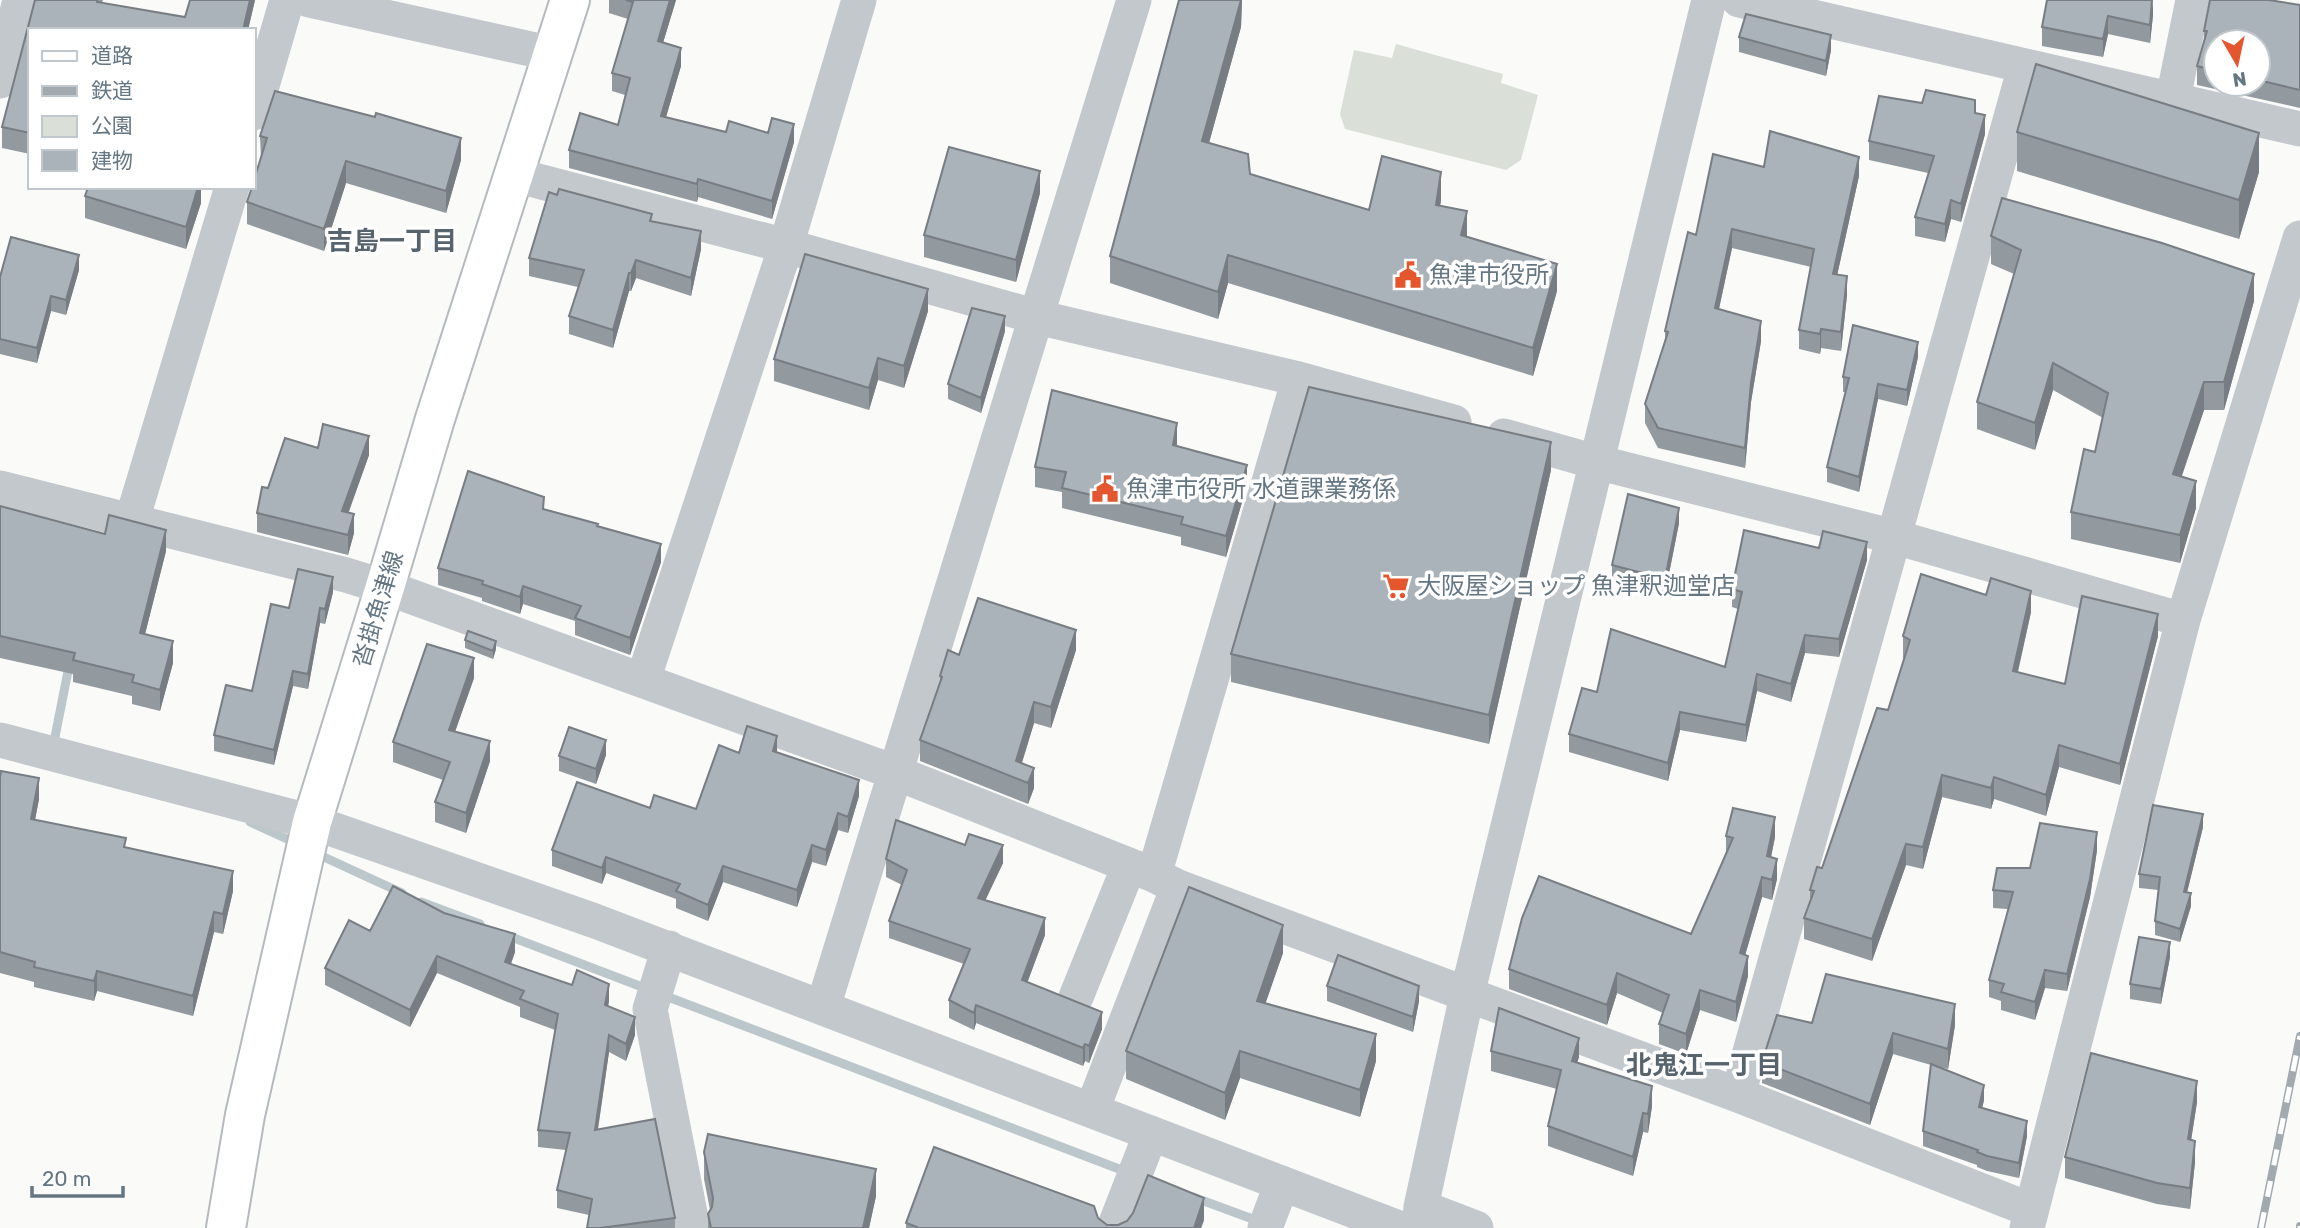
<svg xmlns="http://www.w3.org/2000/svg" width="2300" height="1228" font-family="Rubik,'Noto Sans JP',sans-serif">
<rect width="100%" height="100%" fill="#fafaf8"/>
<path fill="#dadfd7" d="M1396,44L1503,74L1501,83L1538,95L1521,160L1506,170L1345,129L1340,114L1354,50L1392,58Z"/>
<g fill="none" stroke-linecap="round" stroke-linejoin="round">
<path stroke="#bbc7cb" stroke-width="9" d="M53,747L70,661
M250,822L298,844
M313,852L402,893
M421,902L480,924
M506,935L650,990
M663,995L1127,1172
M1193,1197L1258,1221"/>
<defs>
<path id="major" d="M226,1228L245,1115L312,822L385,587L435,419L570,0"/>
</defs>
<use href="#major" stroke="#b5babe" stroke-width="42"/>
<path stroke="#c3c8cc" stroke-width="35" d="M309,0L553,54
M1739,0L2300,129
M0,81L20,0
M2173,99L2193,0
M254,113L287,0
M515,175L786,246L1037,317L1299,379L1454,422
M1504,436L1596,462L1895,537L2183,620
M0,488L346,575L385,587L894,772L1154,875L1178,887L1738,1095L2031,1210
M132,520L232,187
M643,680L786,246L859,0
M0,740L312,822L595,921L1399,1228
M1154,875L1299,379
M669,948L650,1009L693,1228
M1076,997L1129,866
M823,1007L1134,0
M1738,1095L2025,67
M1092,1110L1178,887
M1421,1207L1476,1228
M1114,1228L1151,1133
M1265,1228L1282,1183
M1419,1228L1421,1207L1467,995L1709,0
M2027,1228L2183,620L2300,238"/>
<use href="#major" stroke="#fff" stroke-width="38"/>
<defs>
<path id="rail" d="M2261,1228L2300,1036
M2300,1228V1226"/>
</defs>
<use href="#rail" stroke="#a2aab0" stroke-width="8"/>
<use href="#rail" stroke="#fff" stroke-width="5" stroke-dasharray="16" stroke-linecap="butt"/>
</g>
<path fill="#929a9f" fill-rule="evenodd" d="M35,0H103L102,3L185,17L190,0H255L248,30H30V154L2,148V127Z
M609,0H676L663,43L681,66L666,117L726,132L794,142L772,219L698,197L697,202L569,168V150L618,125L625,95L612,91V73L628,19L609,13Z
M1179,0H1242L1241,27L1209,143L1250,174L1369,210L1441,200L1440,206L1467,236L1557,291L1533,376L1228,283L1218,319L1110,283V256Z
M2047,0L2153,15L2150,43L2108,34L2103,57L2042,46V27Z
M2300,5V108L2197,85V66L2204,44V31ZM2216,42H2258V84H2216Z
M1739,37L1831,50L1826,76L1739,52Z
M1975,113L1985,134L1961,222L1951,219L1945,242L1915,236V217L1928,173L1869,160V141Z
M2017,132L2259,172L2239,239L2017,171Z
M260,136L461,160L446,213L346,183L324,251L247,224V202L261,158Z
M1764,167L1859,176L1837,275L1847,295L1841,351L1821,348L1820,354L1799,349V330L1811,267L1732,248L1719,309L1761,341L1751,402L1745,468L1658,448L1645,423V404L1665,342V331L1696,235Z
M201,187V203L186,249L85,218V196Z
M1040,193L1016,282L924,257V235Z
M652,222L701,249L691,296L636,278L631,291H629L613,348L569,334V316L578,287L529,276V258Z
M1991,236L2254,301L2224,410H2204L2182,476L2196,508L2180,563L2071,539V512L2095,452L2103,418L2053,390L2035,450L1977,429V402L2014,274L1991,264Z
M79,270L66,315L51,311L37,363L0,354V277Z
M928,311L904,388L878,380L869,410L774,381V359Z
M1005,331L981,413L948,399V384Z
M1918,357L1907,406L1878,399L1859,492L1827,482V467L1846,392H1843V377Z
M1177,443V446L1247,485L1226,557L1181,545V537L1062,508V492L1035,487V467Z
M318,448L369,455L348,513L354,533L348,555L257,532V513L268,488Z
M1551,470L1489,744L1231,682V654Z
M0,506L166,551L145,634L173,663L160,711L132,704V696L73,682V674L0,658Z
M544,510L598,526L661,562L630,655L575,635V621L523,604L520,614L482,601V598L438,585V568Z
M1679,523L1665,594L1612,580V565Z
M1867,560L1839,657L1805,653L1791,702L1757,691L1746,742L1680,730L1668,781L1569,752V734L1597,692L1725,667L1738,609L1732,607V589Z
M333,592L325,624L320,623L308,689L293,686L274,765L214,751V735L252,691L289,608Z
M2031,612L2018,672L2065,684L2158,636L2120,785L2059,767L2046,816L1994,799L1991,809L1942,797L1923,869L1906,865L1872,961L1804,939V918L1810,901V890L1822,868L1888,710L1904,658H1903V636Z
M465,640L496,649L493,659L465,648Z
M1076,650L1051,728L1034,723L1022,763L1034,788L1028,804L920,761V740L940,683V676L959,655Z
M474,678L455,731L490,761L466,833L435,822V802L443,780L393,762V742Z
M777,752L859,796L848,833L838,830L826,866L812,862L797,907L723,882L708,921L676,908V899L606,873L602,884L552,866V850L650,808L696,809L739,753Z
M606,755L596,784L559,771V756Z
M0,777L39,799L35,820L126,847L233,891L223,934L214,932L193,1016L97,991L94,1001L34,987V982L0,973Z
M2203,827L2187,892L2191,906L2180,942L2155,935V921L2159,890L2139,888V874Z
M1726,836L1775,837L1771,857L1777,879L1772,900L1762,897L1745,955L1748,976L1736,1022L1700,1010L1686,1054L1659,1044V1024L1663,1013L1617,993L1607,1025L1509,989V969L1691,934L1726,853Z
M2097,850L2090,897L2067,991L2045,988L2035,1020L2001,1010V1001L1989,997V980L2008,909L1993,908V890L2030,868Z
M886,859L1003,863L985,900L1045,935L1027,982L1102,1029L1089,1063L1085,1061L1083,1066L976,1023L974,1030L949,1018V1000L964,964L889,938V921L902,885L886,877Z
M370,931L515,952L511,964L609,1001L608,1006L635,1035L626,1061L609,1052L598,1130L675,1218V1228H587L589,1215L557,1208V1190L566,1150L538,1147V1130L555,1030L520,1017V1007L437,973L410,1027L325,985V968Z
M1283,953L1265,1003L1376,1061L1360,1117L1240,1078L1225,1120L1126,1079V1051Z
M2170,957L2161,1004L2130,999V984Z
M1327,986L1419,1001L1413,1032L1327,1001Z
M1812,1023L1955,1025L1948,1069L1938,1067L1984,1100L1982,1108L2027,1136L2019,1178L1987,1171L1977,1167V1165L1923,1146V1131L1931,1065L1893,1054L1870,1125L1762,1083V1062Z
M1491,1051L1579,1057L1577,1062L1652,1106L1648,1133L1643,1132L1633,1176L1548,1146V1126L1557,1089L1491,1071Z
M2197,1102L2191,1140L2195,1162L2190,1209L2157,1204L2065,1178V1157Z
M704,1152L876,1196L869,1228H708V1214L710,1210L704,1179Z
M1098,1218L1107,1225H1118L1204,1220L1201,1228H906V1223Z"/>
<path fill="#777d82" d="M250,0H255L248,30H243Z
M670,0H676L658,59V41Z
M1236,0H1242L1241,27L1202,168V141Z
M2153,0V15L2150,43V25Z
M2108,16V34L2103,57V39Z
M1831,35V50L1826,76V61Z
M681,48V66L661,134V116Z
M1985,115V134L1961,222V204Z
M794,124V142L772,219V201Z
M2259,133V172L2239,239V200Z
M461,138V160L446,213V191Z
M1859,157V176L1833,294V274Z
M346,161V183L324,251V229Z
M1040,171V193L1016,282V260Z
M1441,172V200L1436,232V205Z
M698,179V197L697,202V184Z
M198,187H201V203L186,249V227Z
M1951,200V219L1945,242V224Z
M1467,211V239L1461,235Z
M1732,229V248L1715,327V308Z
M701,231V249L691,296V278Z
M79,255V270L66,315V300Z
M1228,255V283L1218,319V292Z
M636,260V278L631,291V273Z
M1557,264V291L1533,376V348Z
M629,273V291L613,348V330Z
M2254,274V301L2224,410V382Z
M1847,276V295L1841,351V332Z
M928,289V311L904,388V366Z
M51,296V311L37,363V348Z
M1005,316V331L981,413V398Z
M1761,321V341L1751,402L1745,468V448L1751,383Z
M1821,329V348L1820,354V334Z
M1918,342V357L1907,406V390Z
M878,358V380L869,410V388Z
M2053,363V390L2035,450V423Z
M2204,382V410L2173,501V474Z
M1878,384V399L1859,492V477Z
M1177,423V443L1173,465V445Z
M369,436V455L342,531V511Z
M1551,442V470L1489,744V715Z
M1247,465V485L1226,557V536Z
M2196,481V508L2180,563V535Z
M1679,508V523L1665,594V579Z
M354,514V533L348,555V535Z
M166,530V551L140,654V633Z
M1867,542V560L1839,657V639Z
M661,544V562L630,655V638Z
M333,577V592L325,624V609Z
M523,586V604L520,614V597Z
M2031,591V612L2013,692V671Z
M320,608V623L308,689V674Z
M2158,614V636L2120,785V764Z
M1076,630V650L1051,728V707Z
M1805,635V653L1791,702V684Z
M173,641V663L160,711V690Z
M496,641V649L493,659V651Z
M474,658V678L449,749V730Z
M293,671V686L274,765V750Z
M1757,674V691L1746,742V725Z
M1034,702V723L1017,778L1016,761Z
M1680,712V730L1668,781V763Z
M777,736V752L773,751Z
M606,740V755L596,784V769Z
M490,741V761L466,833V813Z
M2059,745V767L2046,816V795Z
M1034,768V788L1028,804V783Z
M1942,775V797L1923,869V847Z
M1994,777V799L1991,809V788Z
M39,778V799L31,840V819Z
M859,780V796L848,833V817Z
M838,813V830L826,866V850Z
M2203,814V827L2184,905V892Z
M1775,817V837L1767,877V856Z
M2097,832V850L2090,897L2067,991V974Z
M1906,844V865L1872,961V939Z
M812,845V862L797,907V890Z
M1003,845V863L978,916V898Z
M606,857V873L602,884V868Z
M1777,859V879L1772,900V880Z
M723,866V882L708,921V905Z
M233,871V891L223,934V914Z
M1762,877V897L1740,973V953Z
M2191,893V906L2180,942V929Z
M214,912V932L193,1016V996Z
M1045,918V935L1022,997V980Z
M1283,925V953L1257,1028V1001Z
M515,934V952L505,979V962Z
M2170,942V957L2161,1004V989Z
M437,956V973L410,1027V1010Z
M1748,956V976L1736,1022V1002Z
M2045,970V988L2035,1020V1002Z
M97,971V991L94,1001V981Z
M1617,973V993L1607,1025V1005Z
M609,984V1001L605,1022V1005Z
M1419,986V1001L1413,1032V1017Z
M1700,990V1010L1686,1054V1034Z
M1955,1004V1025L1948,1069V1049Z
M976,1005V1023L974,1030V1013Z
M1102,1012V1029L1089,1063V1046Z
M635,1017V1035L626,1061V1044Z
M1893,1033V1054L1870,1125V1104Z
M1376,1034V1061L1360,1117V1090Z
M609,1035V1052L595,1147V1130Z
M1579,1038V1057L1572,1080V1061Z
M1085,1044V1061L1083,1066V1048Z
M1240,1051V1078L1225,1120V1093Z
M2197,1081V1102L2188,1160V1139Z
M1984,1085V1100L1979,1122V1107Z
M1652,1086V1106L1648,1133V1114Z
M1643,1113V1132L1633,1176V1157Z
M2027,1121V1136L2019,1178V1163Z
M2195,1141V1162L2190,1209V1188Z
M876,1169V1196L869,1228H863Z
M1204,1198V1220L1201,1228H1194Z"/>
<path fill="#aab3b9" stroke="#777d82" stroke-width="2" d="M35,0H97V2L185,17L190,0H250L243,30H30V133L2,127Z
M626,0H670L658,41L681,48L661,116L726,132L729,121L768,133L772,118L794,124L772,201L698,179L697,184L569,150L580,113L618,125L630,78L612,73L633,2Z
M1179,0H1241L1202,141L1248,154L1250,174L1369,210L1382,156L1441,172L1436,205L1467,211L1461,235L1557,264L1533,348L1228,255L1218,292L1110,256Z
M2047,0H2152L2150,25L2108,16L2103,39L2042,27Z
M2210,0H2269L2300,5V90L2258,80V42H2216V71L2197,66L2207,31H2204Z
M1746,14L1831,35L1826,61L1739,37Z
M2036,64L2259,133L2239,200L2017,132Z
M1926,90L1975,100V113L1985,115L1961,204L1951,200L1945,224L1915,217L1934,156L1869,141L1879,96L1922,103Z
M275,91L375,117L376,113L461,138L446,191L346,161L324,229L247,202L252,187H254V180L267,138L260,136Z
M1770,131L1859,157L1833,274L1847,276L1841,332L1821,329L1820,334L1799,330L1814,249L1732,229L1715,308L1761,321L1751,383L1745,448L1658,428L1645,404L1668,332L1665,331L1688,232L1696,235L1713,154L1764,167Z
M949,147L1040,171L1016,260L924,235Z
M88,187H198L186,227L85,196Z
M559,189L652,214L650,221L701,231L691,278L636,260L631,273H629L613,330L569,316L584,270L529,258L549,192L557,195Z
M2002,198L2162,243L2254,274L2224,382H2204L2173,474L2196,481L2180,535L2071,512L2084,449L2095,452L2108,393L2053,363L2035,423L1977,402L2021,250L1991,236Z
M11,237L79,255L66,300L51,296L37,348L0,339V277Z
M805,254L928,289L904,366L878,358L869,388L774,359Z
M972,308L1005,316L981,398L948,384Z
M1853,325L1918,342L1907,390L1878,384L1859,477L1827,467L1849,378L1843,377Z
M1309,387L1551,442L1489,715L1231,654Z
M1052,390L1177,423L1173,445L1247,465L1226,536L1181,524L1183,517L1062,488L1066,472L1035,467Z
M323,424L369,436L342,511L354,514L348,535L257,513L262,487L268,488L285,438L318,448Z
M468,471L544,497L543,509L598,524L597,526L661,544L630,638L575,618L581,606L523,586L520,597L482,584L483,581L438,568Z
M1628,494L1679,508L1665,579L1612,565Z
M0,506L105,534L109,515L166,530L140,633L173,641L160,690L132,682L134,675L73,660L75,653L0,636Z
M1744,530L1819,548L1823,531L1867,542L1839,639L1805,635L1791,684L1757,674L1746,725L1680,712L1668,763L1569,734L1582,688L1597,692L1611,629L1725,667L1742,592L1732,589Z
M298,569L333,577L325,609L320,608L308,674L293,671L274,750L214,735L226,685L252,691L271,604L289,608Z
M1921,574L1986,595L1991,578L2031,591L2013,671L2065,684L2082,596L2158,614L2120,764L2059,745L2046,795L1994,777L1991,788L1942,775L1923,847L1906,844L1872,939L1804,918L1814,891L1810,890L1817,867L1822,868L1877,708L1888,710L1910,640L1903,636Z
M978,598L1076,630L1051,707L1034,702L1016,761L1034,768L1028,783L920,740L942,677L940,676L948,650L959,655Z
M468,631L496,641L493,651L465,640Z
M427,644L474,658L449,730L490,741L466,813L435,802L450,762L393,742Z
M747,726L777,736L773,751L859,780L848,817L838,813L826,850L812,845L797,890L723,866L708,905L676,891L680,884L606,857L602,868L552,850L577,782L650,808L654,795L696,809L719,745L739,753Z
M569,727L606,740L596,769L559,756Z
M1,771L39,778L31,819L126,838L124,847L233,871L223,914L214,912L193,996L97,971L94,981L34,967L35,962L0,952V777Z
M2153,805L2203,814L2184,892L2191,893L2180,929L2155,921L2160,877L2139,874Z
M1733,808L1775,817L1767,856L1777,859L1772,880L1762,877L1740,953L1748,956L1736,1002L1700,990L1686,1034L1659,1024L1669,995L1617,973L1607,1005L1509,969L1522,918L1539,876L1691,934L1733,838L1726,836Z
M896,820L965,845L969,834L1003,845L978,898L1045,918L1022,980L1102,1012L1089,1046L1085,1044L1083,1048L976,1005L974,1013L949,1000L970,949L889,921L907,870L886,859Z
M2040,823L2097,832L2090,879L2067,974L2045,970L2035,1002L2001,992L2004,984L1989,980L2013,892L1993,890L1997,868H2030Z
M393,886L444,913L515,934L505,962L572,985L577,970L609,984L605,1005L635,1017L626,1044L609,1035L595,1130L655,1119L675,1218L600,1228H587L592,1199L557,1190L570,1133L538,1130L558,1014L520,999L524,991L437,956L410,1010L325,968L349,920L370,931Z
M1189,887L1283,925L1257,1001L1376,1034L1360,1090L1240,1051L1225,1093L1126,1051Z
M2139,937L2170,942L2161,989L2130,984Z
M1338,955L1419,986L1413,1017L1327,986Z
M1826,974L1955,1004L1948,1049L1893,1033L1870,1104L1762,1062L1777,1015L1812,1023Z
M1499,1008L1579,1038L1572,1061L1652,1086L1648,1114L1643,1113L1633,1157L1548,1126L1561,1070L1491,1051Z
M2091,1053L2197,1081L2188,1139L2195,1141L2190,1188L2157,1183L2065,1157Z
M1931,1064L1984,1085L1979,1107L2027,1121L2019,1163L1987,1156L1977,1152L1978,1150L1923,1131Z
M708,1134L876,1169L863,1228H711L708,1214L712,1207L713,1198L704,1152Z
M934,1147L1094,1206L1098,1218L1107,1225H1118L1127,1221L1133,1213L1148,1175L1204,1198L1194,1228H917V1227L906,1223Z"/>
<defs>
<symbol id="civic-bare" viewBox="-9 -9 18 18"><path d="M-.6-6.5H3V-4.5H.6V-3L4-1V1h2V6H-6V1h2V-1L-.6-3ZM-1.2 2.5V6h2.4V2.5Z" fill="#e4572e" stroke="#fff" stroke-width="2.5" paint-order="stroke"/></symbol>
<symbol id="supermarket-bare" viewBox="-9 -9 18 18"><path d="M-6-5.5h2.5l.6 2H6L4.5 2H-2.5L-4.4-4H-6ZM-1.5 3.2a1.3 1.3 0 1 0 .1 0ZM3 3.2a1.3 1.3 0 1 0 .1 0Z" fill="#e4572e" stroke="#fff" stroke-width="2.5" paint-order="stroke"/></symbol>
</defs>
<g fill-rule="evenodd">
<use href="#civic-bare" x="1389" y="256" width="38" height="38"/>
<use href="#civic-bare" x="1086" y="470" width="38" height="38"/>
<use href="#supermarket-bare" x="1377" y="567" width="38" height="38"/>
</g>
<g text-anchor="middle" stroke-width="7" stroke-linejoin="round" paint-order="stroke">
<g font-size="24" fill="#657683" stroke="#fff" text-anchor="start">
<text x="1429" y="283">魚津市役所</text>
<text x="1126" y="497">魚津市役所 水道課業務係</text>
<text x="1417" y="594">大阪屋ショップ 魚津釈迦堂店</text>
</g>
<g font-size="24" fill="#657683" stroke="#fff">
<text transform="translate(378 609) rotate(-73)" y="8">沓掛魚津線</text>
</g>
<g font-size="26" font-weight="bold" fill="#57646e" stroke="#fff">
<text x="392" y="250">吉島一丁目</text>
<text x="1704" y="1074">北鬼江一丁目</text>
</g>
</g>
<rect x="28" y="28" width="228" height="161" fill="#ffffff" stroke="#c1c8cd" stroke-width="2"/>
<rect x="42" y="51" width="35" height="10" fill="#ffffff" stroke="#c1c8cd" stroke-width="2"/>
<text x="91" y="63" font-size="21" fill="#657683">道路</text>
<rect x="42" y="86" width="35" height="10" fill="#a2aab0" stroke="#c1c8cd" stroke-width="2"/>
<text x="91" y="98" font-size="21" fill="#657683">鉄道</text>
<rect x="42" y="116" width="35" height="21" fill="#dadfd7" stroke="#c1c8cd" stroke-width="2"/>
<text x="91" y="133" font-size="21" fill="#657683">公園</text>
<rect x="42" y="150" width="35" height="21" fill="#aab3b9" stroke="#c1c8cd" stroke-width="2"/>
<text x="91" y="168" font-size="21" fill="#657683">建物</text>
<g transform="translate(2237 63) rotate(171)"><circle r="33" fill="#ffffff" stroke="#c1c8cd" stroke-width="2"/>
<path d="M0-5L12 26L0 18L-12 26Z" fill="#e4572e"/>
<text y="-10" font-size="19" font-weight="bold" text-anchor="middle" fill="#657683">N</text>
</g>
<path d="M32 1186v10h91v-10" fill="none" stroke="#657683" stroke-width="3.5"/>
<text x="42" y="1186" font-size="21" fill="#657683" stroke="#ffffff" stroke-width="5" paint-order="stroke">20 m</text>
</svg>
